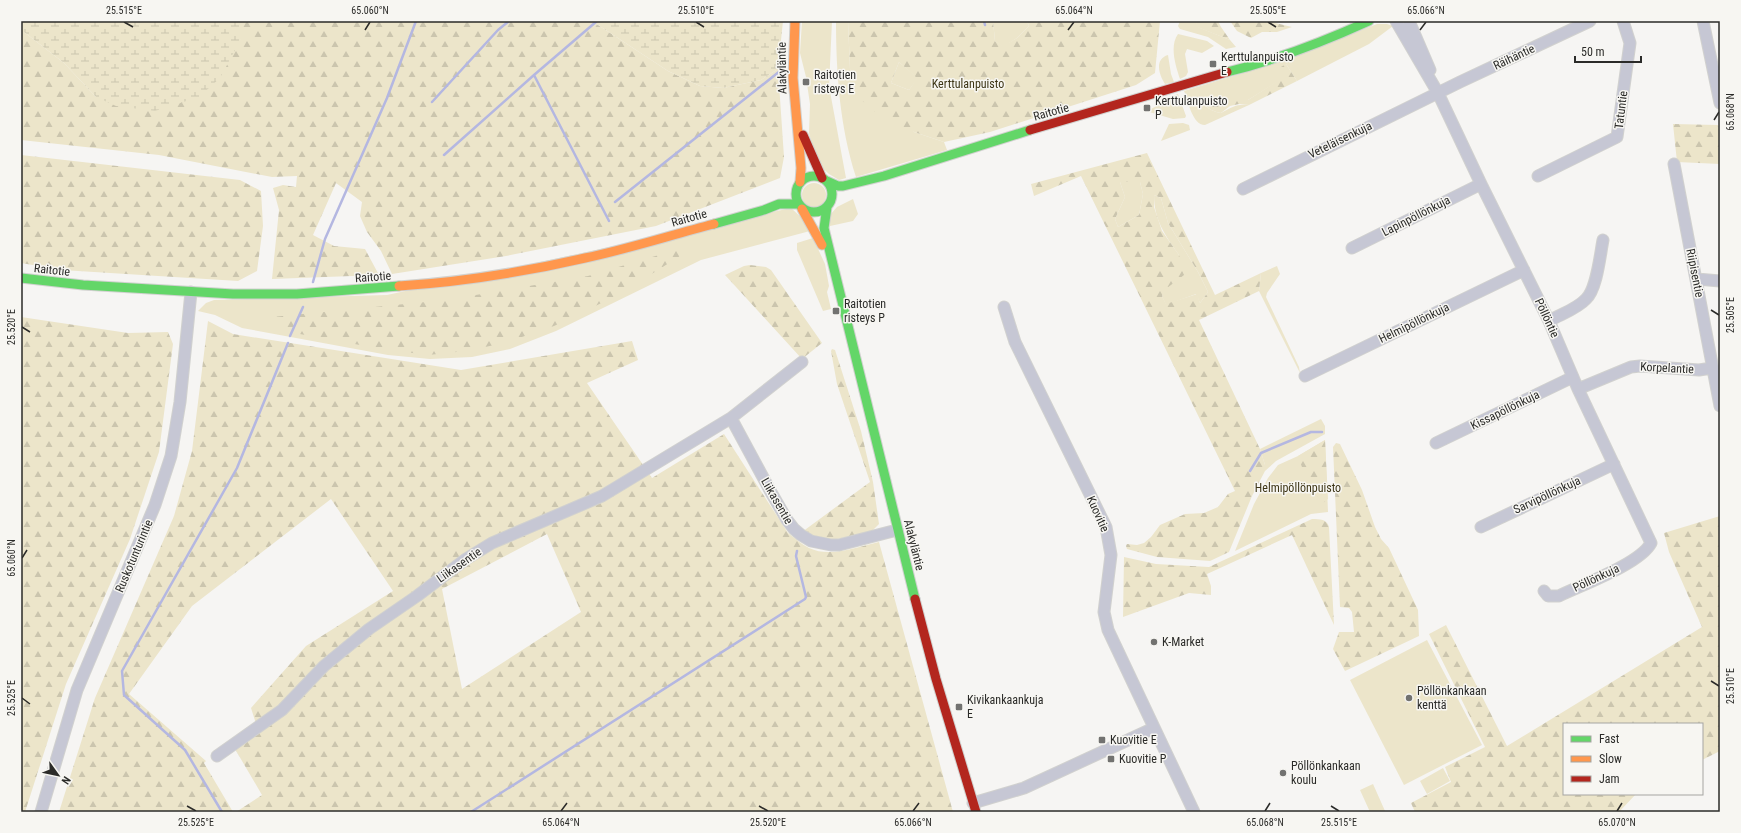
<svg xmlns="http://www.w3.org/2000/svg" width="1741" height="833" font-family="'Roboto Condensed',sans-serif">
<defs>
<pattern id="forest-firs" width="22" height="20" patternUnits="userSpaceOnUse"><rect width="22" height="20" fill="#ece5ca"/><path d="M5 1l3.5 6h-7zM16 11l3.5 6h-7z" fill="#cbc5ae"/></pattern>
<pattern id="wetland-marsh" width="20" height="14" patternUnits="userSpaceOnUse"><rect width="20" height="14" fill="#ece5ca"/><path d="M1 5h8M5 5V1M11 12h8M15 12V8" fill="none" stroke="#cbc5ae"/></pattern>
</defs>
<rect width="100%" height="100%" fill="#f6f5f3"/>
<path fill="#ece5ca" d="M802,21H832L829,86L846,178L839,180L829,174L817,163L809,133L810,104L806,77L800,53Z
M836,21H848L850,69L914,132L944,142L947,150L856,177C840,128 836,73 836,21Z
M993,21H1027L1029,26L1017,38L1003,47L995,41Z
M1180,21H1196L1198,27L1230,40L1236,47L1226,49L1208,37L1180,29L1178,26Z
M1377,24H1387L1393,26L1369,44L1297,81L1286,64L1280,80L1248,100H1222L1201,98C1205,107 1210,111 1221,113C1233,107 1235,104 1249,105L1205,125C1192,125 1188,100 1184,91L1289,59Z
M1178,34L1207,41L1214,46L1202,53L1187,49L1185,54L1188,72L1186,76L1180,79C1176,67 1169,46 1178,34Z
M1168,55L1171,74L1174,82L1165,84C1159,75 1154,59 1168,55Z
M899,62L918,78L909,90L891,83Z
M1178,94L1186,116L1185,118L1173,119L1146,111C1158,107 1166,98 1178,94Z
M1183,123L1189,125L1190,130L1161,141L1169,124Z
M1120,182H1140L1143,194L1139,215L1118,227L1115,219L1125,197Z
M802 195a12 12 0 1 1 24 0a12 12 0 1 1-24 0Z
M1154,195L1161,198L1168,223L1198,272L1208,292L1200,303L1196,294L1166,305L1162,296L1179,255C1165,235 1154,220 1154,195Z
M853,199L858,214L853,221L830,226V215L837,207Z
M791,208L803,219L810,231L701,260L556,331L510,349L472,357L430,359L388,355L242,328L215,315L198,311L206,303L214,300L387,295Z
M813,238L825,264L829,286L827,292L831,309L823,311L797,250V243Z
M1277,266L1280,274L1267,293L1266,297L1299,367L1300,373L1259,291L1261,273Z
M1321,419L1325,426V434L1276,461L1265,471V465L1260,449Z
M1325,440L1328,512L1311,514L1235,551L1254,504L1268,478L1278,465L1298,456Z
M1427,640L1482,745L1404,785L1350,680Z
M1443,768L1450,781L1427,794L1420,781Z
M1373,784L1385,811L1370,812L1360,790Z"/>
<path fill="url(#forest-firs)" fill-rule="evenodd" d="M241,21H592L668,71L700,86L723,88L761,80L778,69L784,157L780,178L656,226L506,256L392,274L381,251L367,232L360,216L362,202L336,183L313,235L334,246L365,249L379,275L272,279L279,210L273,188L283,185L296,187L297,176L272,177L159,155L21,140V32H24L64,63L96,97L241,39Z
M848,21H993L995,41L1003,46L1017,38L1029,26L1027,21H1160L1155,73L1136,85L990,132L944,142L914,132L882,118L858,97L850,69ZM899,62L917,78L909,90L891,83Z
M1196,21H1218L1221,27L1230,40L1197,27Z
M1230,21H1267L1292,27L1277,32H1262L1251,38L1237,31Z
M1286,64L1297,81L1249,105L1239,104L1230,106L1221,113C1210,111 1205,107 1201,97L1222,100H1248L1279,80L1274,71Z
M1673,124L1718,125L1720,134V164L1677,162Z
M1147,153L1215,295L1261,273L1259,291L1199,320L1260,449L1265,465V471L1252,496L1229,552L1210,561L1157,557L1127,549L1126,546L1127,544L1137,545L1144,543L1151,537L1160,525L1185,514L1204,513L1218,507L1228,494L1235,491L1081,176L1034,196L1031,184ZM1120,182H1140L1143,194L1139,215L1118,227L1115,219L1125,197ZM1154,195L1161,198L1168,223L1198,272L1208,292L1200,303L1197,294L1166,304L1162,296L1167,288L1184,275L1179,255L1162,231L1154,207Z
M21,155L240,180L261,191L263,226L257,271L238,281L62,270L21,263Z
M679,249L680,256L620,294L554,326L504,343L466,351L428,355L382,349L278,330L272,317L446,300L588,276Z
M750,265L766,267L771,270L822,343L802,359L725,275L744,266Z
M21,317L128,333L168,332L173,344L159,452L130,539L66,684L25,812H21Z
M208,321L233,334L461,370L632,341L638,360L587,383L652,478L724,434L788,533C795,538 801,544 809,548C830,558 857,547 879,542L953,812H236L262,795L235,749L259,733L251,708L306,646L393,591L331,499L192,606L129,694L206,761L204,763L233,812H59L95,698L174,516L192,451ZM547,534L581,612L462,689L442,589Z
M832,349L835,350L861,431L873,482L879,524L872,531L833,540H822L802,532L870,482L837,384L831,351Z
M1325,440L1328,499L1323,503L1317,496L1316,485L1307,481L1298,456Z
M1336,443L1340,444L1362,490L1375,527L1381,539L1389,548L1418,610L1419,636L1345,671L1333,649L1339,632H1354L1352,612L1349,608L1340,607L1333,447Z
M1720,516V751L1702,760V724H1564V794H1636L1619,812H1415L1411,803L1451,782L1445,767L1485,747L1429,634L1446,625L1507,746L1702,627L1669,552L1664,533Z
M1312,519C1320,519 1327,519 1329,527L1334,625L1292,535L1207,574L1211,586V595L1189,593L1123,617L1124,557L1156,564L1209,567Z"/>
<path fill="url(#wetland-marsh)" d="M21,21H241V39L220,78L199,97L155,111L116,106L96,97L64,63L24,32H21Z
M592,21H783L778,69L761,80L723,88L700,86L668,71Z"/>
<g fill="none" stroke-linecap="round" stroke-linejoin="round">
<path stroke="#b4b7e1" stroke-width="2.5" d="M984,21L985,25
M534,75L609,221
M432,102L498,30L509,21
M444,155L534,75L597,21
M615,202L780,71
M313,282L325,239L387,98L416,21
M290,336L303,307
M1250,471L1261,453L1311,432H1322
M222,812L185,750L124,695L122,671L237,468L288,343
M471,812L805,599L806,597L796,556L797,551"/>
<defs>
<path id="street" d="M1396,21L1438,93L1481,184L1549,321L1578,389L1651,543C1640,564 1581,585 1559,596H1548L1544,591
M1409,21L1430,70
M1703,21L1720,103
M1674,164L1720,406
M1538,176L1617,137L1630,43L1623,21
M1243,189L1460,82L1590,21
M1352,248L1481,184
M1697,279L1720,281
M1004,307L1015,342L1106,527L1111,555L1104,612L1108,630L1194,812
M1549,321C1561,314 1577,309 1586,299C1597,289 1600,255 1603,240
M1305,376L1524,270
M1578,389L1631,367L1640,366L1699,370L1712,368
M731,418L802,362
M1436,443L1573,377
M1481,527L1614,464
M217,756L282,710L324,666L369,629L417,596L466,559L492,543L602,496L731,418L772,494L787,520L794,529L801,535L811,541L831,545H839L897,530
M973,803L1024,788L1154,728
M41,812L77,690L155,505L171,456L180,402L191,292"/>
<path id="fast" d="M1227,72C1276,60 1323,42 1369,21
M796 194a18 18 0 1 1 36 0a18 18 0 1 1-36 0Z
M827,181L838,186H843L884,176L1030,130
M827,207L824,228L915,599
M714,224L764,210L779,204H798
M21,278L83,285L233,294H297L399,286"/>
<path id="slow" d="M795,21L793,78L801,168L800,182
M802,209L822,245
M399,286C461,282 524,272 585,258C628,249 671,235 714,224"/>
<path id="jam" d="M1030,130L1227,72
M803,135L822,178
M915,599L936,679L976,812"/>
</defs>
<use href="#street" stroke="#d1d1cf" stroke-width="13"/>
<use href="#fast" stroke="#d1d1cf" stroke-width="11"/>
<use href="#slow" stroke="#d1d1cf" stroke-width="11"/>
<use href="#jam" stroke="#d1d1cf" stroke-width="11"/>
<use href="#street" stroke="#c6c7d4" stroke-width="11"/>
<use href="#fast" stroke="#63d668" stroke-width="9"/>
<use href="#slow" stroke="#ff974d" stroke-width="9"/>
<use href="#jam" stroke="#b3261e" stroke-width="9"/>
</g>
<path fill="none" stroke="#2b2b29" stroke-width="1.5" d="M124,22L133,27M696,22L704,27M1268,22L1276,27M365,30L370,22M1068,30L1074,22M1420,30L1426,22M1714,120L1719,112M1711,310L1719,315M22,327L30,332M22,558L27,550M1711,681L1719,686M22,698L30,704M187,806L196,811M759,806L768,811M1331,806L1339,811M561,811L567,803M913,811L919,803M1265,811L1270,803M1617,811L1622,803"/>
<g fill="#727270" stroke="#f7f6f2" stroke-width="1.5">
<rect x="1209" y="60" width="8" height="8" rx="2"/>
<rect x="802" y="78" width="8" height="8" rx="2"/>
<rect x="1143" y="104" width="8" height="8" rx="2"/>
<rect x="832" y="307" width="8" height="8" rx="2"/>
<circle cx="1154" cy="642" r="4"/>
<circle cx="1409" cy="698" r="4"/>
<rect x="955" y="703" width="8" height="8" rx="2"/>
<rect x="1098" y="736" width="8" height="8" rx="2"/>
<rect x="1107" y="755" width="8" height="8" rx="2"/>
<circle cx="1283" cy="773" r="4"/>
</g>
<g text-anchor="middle" stroke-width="3" stroke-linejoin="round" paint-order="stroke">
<g font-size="12" fill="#2b2b29" stroke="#f7f6f2" text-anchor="start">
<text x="1221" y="61">Kerttulanpuisto<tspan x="1221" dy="14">E</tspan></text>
<text x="814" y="79">Raitotien<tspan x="814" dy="14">risteys E</tspan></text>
<text x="1155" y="105">Kerttulanpuisto<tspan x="1155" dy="14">P</tspan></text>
<text x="844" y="308">Raitotien<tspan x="844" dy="14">risteys P</tspan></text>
<text x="1162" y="646">K-Market</text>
<text x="1417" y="695">Pöllönkankaan<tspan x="1417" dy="14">kenttä</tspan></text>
<text x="967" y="704">Kivikankaankuja<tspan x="967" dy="14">E</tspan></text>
<text x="1110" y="744">Kuovitie E</text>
<text x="1119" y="763">Kuovitie P</text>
<text x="1291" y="770">Pöllönkankaan<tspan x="1291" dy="14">koulu</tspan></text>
</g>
<g font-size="12" fill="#2b2b29" stroke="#f7f6f2">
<text transform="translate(1514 57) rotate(-25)" y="4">Räihäntie</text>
<text transform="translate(782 68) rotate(-91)" y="4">Alakyläntie</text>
<text transform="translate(1621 110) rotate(-83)" y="4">Tatuntie</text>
<text transform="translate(1051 112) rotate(-16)" y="4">Raitotie</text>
<text transform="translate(1340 140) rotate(-26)" y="4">Veteläisenkuja</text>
<text transform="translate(1416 216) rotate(-27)" y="4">Lapinpöllönkuja</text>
<text transform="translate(689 218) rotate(-16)" y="4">Raitotie</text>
<text transform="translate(52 270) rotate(6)" y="4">Raitotie</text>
<text transform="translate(1695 273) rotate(79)" y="4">Riipisentie</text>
<text transform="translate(373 277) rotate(-4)" y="4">Raitotie</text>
<text transform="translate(1547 318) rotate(65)" y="4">Pöllöntie</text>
<text transform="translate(1414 323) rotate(-26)" y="4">Helmipöllönkuja</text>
<text transform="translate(1667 368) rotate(3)" y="4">Korpelantie</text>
<text transform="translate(1505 410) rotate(-26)" y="4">Kissapöllönkuja</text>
<text transform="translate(1547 495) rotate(-25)" y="4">Sarvipöllönkuja</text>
<text transform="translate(777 501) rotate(60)" y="4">Liikasentie</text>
<text transform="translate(1098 514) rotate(66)" y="4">Kuovitie</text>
<text transform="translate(914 545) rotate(76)" y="4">Alakyläntie</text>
<text transform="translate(134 556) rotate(-67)" y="4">Ruskotunturintie</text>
<text transform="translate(459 565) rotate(-35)" y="4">Liikasentie</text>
<text transform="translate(1596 578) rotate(-25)" y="4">Pöllönkuja</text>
</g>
<g font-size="12" fill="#3d3516" stroke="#f7f6f2">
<text x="968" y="88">Kerttulanpuisto</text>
<text x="1298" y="492">Helmipöllönpuisto</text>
</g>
</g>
<rect width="1741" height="833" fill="none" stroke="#f7f6f2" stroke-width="44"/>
<rect x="1563" y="723" width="140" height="72" fill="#f7f6f2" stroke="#a5a5a2"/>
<rect x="1571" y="736" width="20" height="6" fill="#63d668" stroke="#a5a5a2"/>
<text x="1599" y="743" font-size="12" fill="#2b2b29">Fast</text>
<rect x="1571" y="756" width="20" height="6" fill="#ff974d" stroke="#a5a5a2"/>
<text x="1599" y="763" font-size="12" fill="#2b2b29">Slow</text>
<rect x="1571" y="776" width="20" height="6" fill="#b3261e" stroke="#a5a5a2"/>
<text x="1599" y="783" font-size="12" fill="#2b2b29">Jam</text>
<g transform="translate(58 775) rotate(123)" stroke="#f7f6f2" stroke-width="3" paint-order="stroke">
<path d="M0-3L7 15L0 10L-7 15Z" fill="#2b2b29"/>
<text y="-6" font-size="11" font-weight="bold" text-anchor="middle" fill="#2b2b29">N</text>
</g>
<path d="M1575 56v6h66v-6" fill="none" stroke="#2b2b29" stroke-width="2"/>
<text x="1581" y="56" font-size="12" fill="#2b2b29" stroke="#f7f6f2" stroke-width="3" paint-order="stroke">50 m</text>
<rect x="22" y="22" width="1697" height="789" fill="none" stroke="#2b2b29" stroke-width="1.5"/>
<g font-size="10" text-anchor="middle" fill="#2b2b29">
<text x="124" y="14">25.515°E</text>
<text x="370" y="14">65.060°N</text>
<text x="696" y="14">25.510°E</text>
<text x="1074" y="14">65.064°N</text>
<text x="1268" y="14">25.505°E</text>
<text x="1426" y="14">65.066°N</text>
<text transform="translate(1730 112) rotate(-90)" y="4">65.068°N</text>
<text transform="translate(1730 315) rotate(-90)" y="4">25.505°E</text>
<text transform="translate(11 327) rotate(-90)" y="4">25.520°E</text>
<text transform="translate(11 558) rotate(-90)" y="4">65.060°N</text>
<text transform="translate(1730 686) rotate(-90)" y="4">25.510°E</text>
<text transform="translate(11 698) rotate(-90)" y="4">25.525°E</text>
<text x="196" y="826">25.525°E</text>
<text x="561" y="826">65.064°N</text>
<text x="768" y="826">25.520°E</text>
<text x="913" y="826">65.066°N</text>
<text x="1265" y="826">65.068°N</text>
<text x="1339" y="826">25.515°E</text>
<text x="1617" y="826">65.070°N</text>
</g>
</svg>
